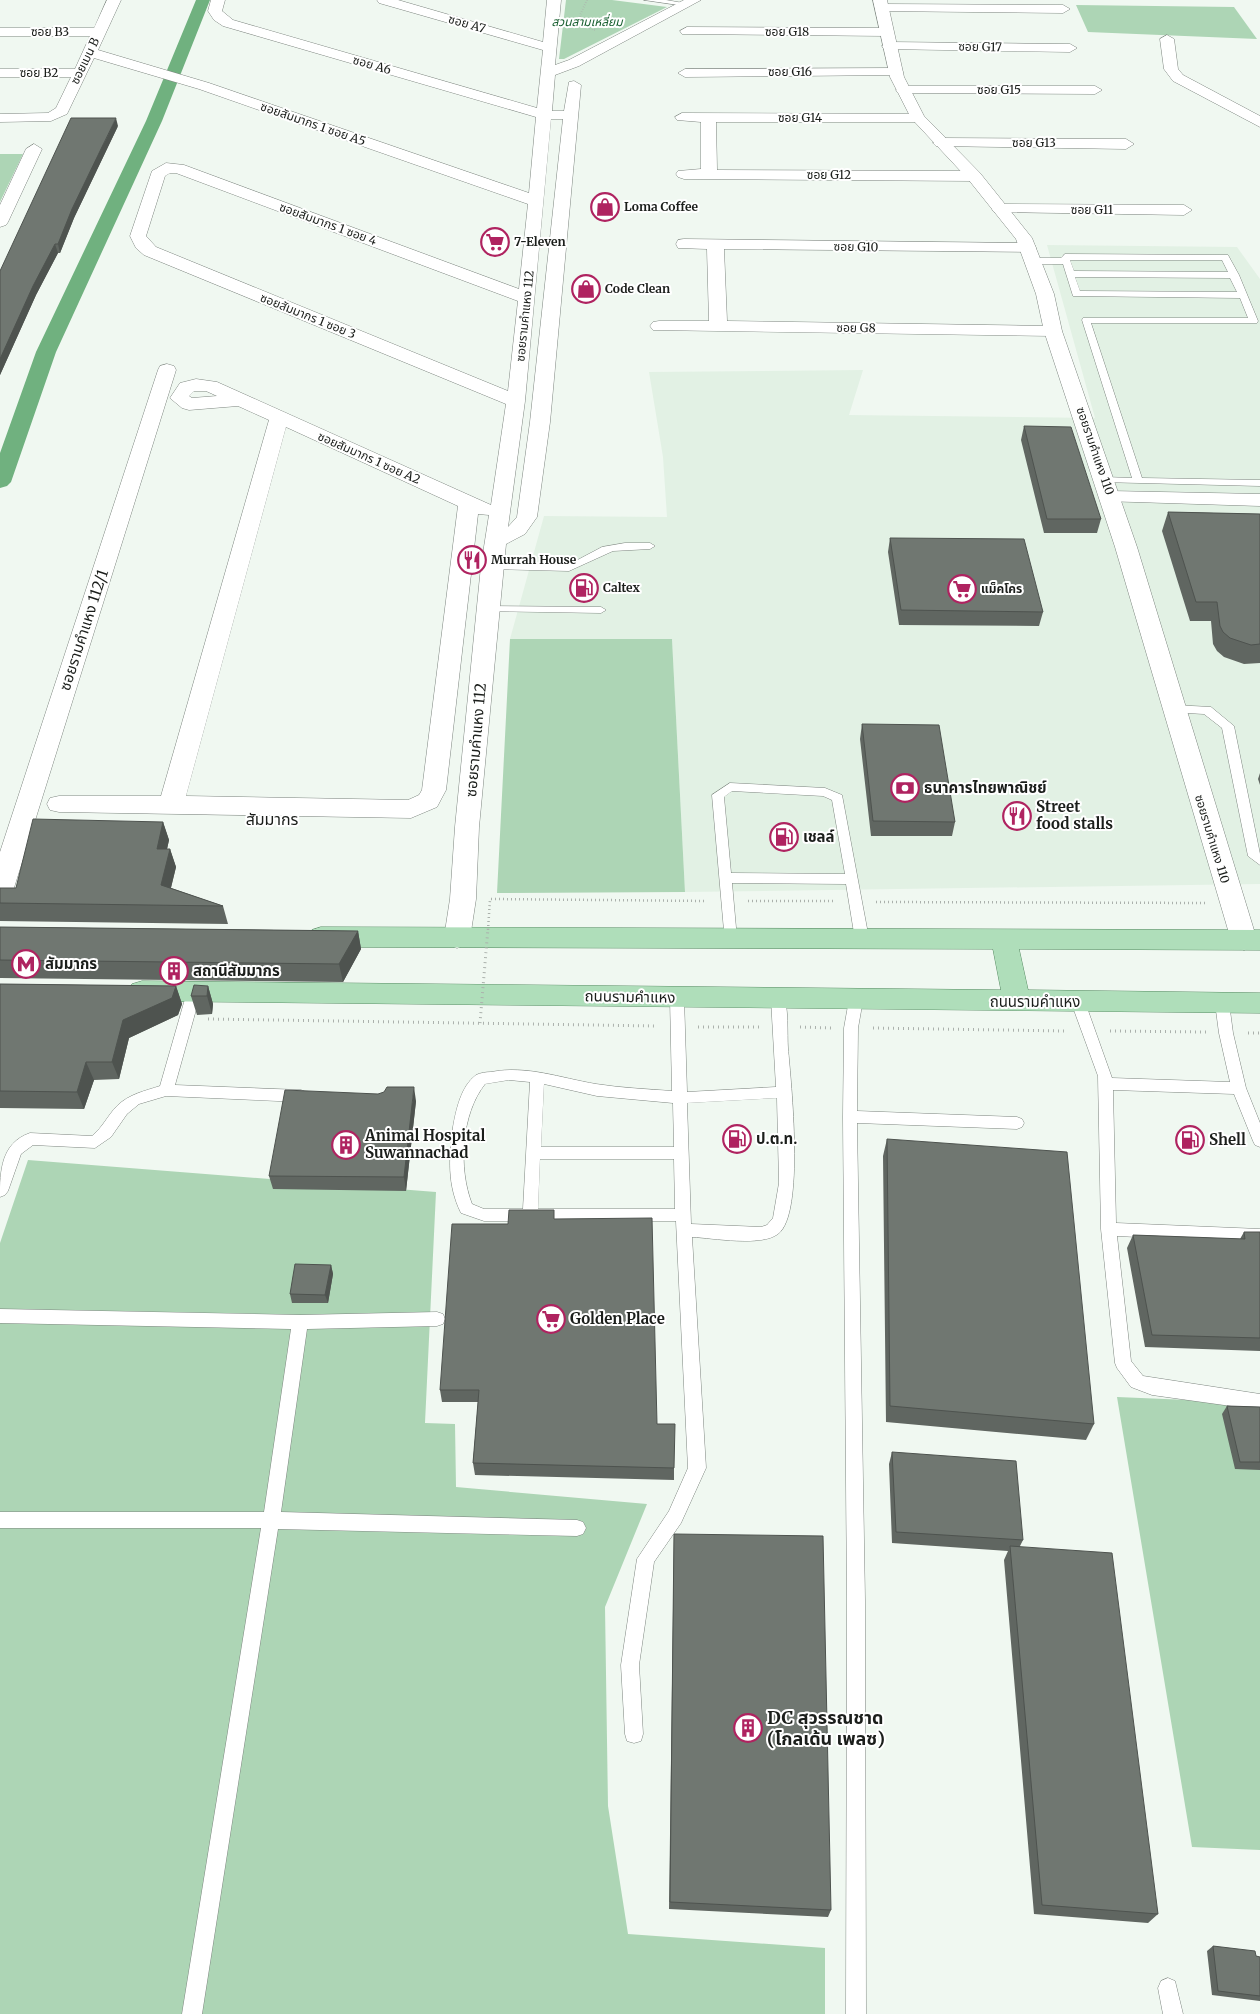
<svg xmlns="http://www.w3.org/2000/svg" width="1260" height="2014" font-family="Merriweather,'Noto Sans Thai',serif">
<rect width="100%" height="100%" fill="#f0f8f1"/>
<path fill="#e2f1e4" d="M1047,245L1237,247L1260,279V884L685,892L672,639H510L544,516L667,517L663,457L649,372L863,370L849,415L1095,418Z"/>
<path fill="#add5b5" d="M566,0H612L667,7L564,59H559Z
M1076,5L1234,7L1257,39L1088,32Z
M0,154H23L0,202Z
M510,639H672L685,892L497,893Z
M28,1160L436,1192L425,1423L455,1424L456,1487L647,1504L605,1607L608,1806L628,1934L825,1948V2014H0V1243Z
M1117,1397L1260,1403V1850L1192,1847Z"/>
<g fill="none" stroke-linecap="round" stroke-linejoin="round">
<path fill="#70b17f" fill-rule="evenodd" d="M196,0H210L162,121L56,352L11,482L7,486L0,488V453L36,352L146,121Z"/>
<defs>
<path id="service" d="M644,0H666L689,4L686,6Z
M1065,254L1228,255L1239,275L1258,321L1257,323H1091L1142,478L1260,480V486L1100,482V478L1104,477L1132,478L1082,320L1083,318H1248L1240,298L1073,296L1063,264H1033L1029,261L1033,258H1061ZM1070,260H1222L1228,272L1074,271ZM1075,277L1230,278L1237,292L1080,291Z
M625,543H650L655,546L650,549L613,551L569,571L492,569L487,566L492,563L568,565L602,547Z
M488,606L601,607L606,610L601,613L484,611V607Z
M1173,705L1211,707L1234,726L1260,854V865L1248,856L1222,728L1204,714L1169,712L1167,709Z
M730,783L825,788L842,795L869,939L867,942L862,944L855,939L846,884L732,883L737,939L730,944L725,942L712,795ZM732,791L823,796L832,800L845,874L731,873L724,797Z
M194,987L201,992L175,1085L301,1090L306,1092L308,1096L306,1100L301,1102L166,1096L139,1104L127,1114L111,1137L95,1148L33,1145L21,1154L8,1191L5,1195L0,1197C0,1171 1,1143 30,1133L92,1136C103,1127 108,1115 117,1106C129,1094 145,1091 160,1086L187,992Z
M677,993L684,998L687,1092L776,1087L771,999L773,995H783C789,1006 787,1034 788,1048C791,1082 805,1214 778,1234C761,1247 713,1238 692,1237L706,1468L681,1523L654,1562L639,1665L643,1734L641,1741L634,1743L627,1741L625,1734L621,1665L637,1559L669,1511L688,1468L676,1221H484L461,1213C447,1185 449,1157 453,1127C456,1110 461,1086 476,1075C480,1073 486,1072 491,1072C527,1065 560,1078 596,1084C621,1088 647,1089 672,1091L670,998ZM509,1080L530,1082L523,1209H484L472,1204C458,1168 461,1114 485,1084ZM544,1084L597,1096L673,1103L674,1147H541ZM777,1098L779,1183L773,1218L767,1225L761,1227L691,1224L687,1103ZM540,1159H674L675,1209H538Z
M856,995L861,996L863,1000L858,1028L857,1111L1017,1117L1022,1119L1024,1123L1022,1127L1017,1129L857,1123L865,1601L866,2014H846L847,1601L843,1117L844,1028L849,1000L851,996Z
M1078,997L1083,998L1085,1002L1112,1078L1230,1082L1219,1033L1215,1003L1217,999H1227L1229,1003L1233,1033L1246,1088L1260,1123V1147L1255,1145L1253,1141L1234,1094L1113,1090L1116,1223L1260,1229V1243L1117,1236L1131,1361L1143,1376L1260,1394V1410L1152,1395L1131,1387L1117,1368L1115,1363L1101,1229L1098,1076L1071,1002L1073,998Z
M0,1309L300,1315L437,1312L443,1314L445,1319L443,1324L437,1326L307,1329L281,1512L577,1520L583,1522L586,1528L583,1534L577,1536L278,1529L202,2014H182L261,1528H0V1512H264L291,1329L0,1323Z
M1168,1978L1175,1981L1183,2014H1163L1158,1988L1161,1981Z"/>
<path id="minor" d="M107,0H121L98,50L209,83L529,193L536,117L223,26L214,20L208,11L211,0H225L222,11L233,20L537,108L543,50L379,3L377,0H398L543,42L547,0H561L555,65L569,60L684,0H701L579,66L555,75L552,111H564L569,82L574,81L581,85L550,422L537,517L525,534L506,544L479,827L476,899L470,938L466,945L457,948L448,945L444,938L450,899L455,827L481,566L489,515L478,514L446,790L437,807L411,818L59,812L50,810L47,804L50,798L59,796H161L269,420L238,406L189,410L182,408L170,398L180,383L196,379L217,382L491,505L506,404L144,255L136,248L130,236L152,171L166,163L184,165L519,289L528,204L199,89L94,58L67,114L51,121L0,122V114L48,113L56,108L71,77H0V69H75L90,36H0V28H94ZM551,119H563L530,422L517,517L508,527L525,401ZM170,173H176L518,301L508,391L156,247L146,236L165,176ZM194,391H206L217,396L192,398L189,396ZM286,427L458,506L422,790L419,795L408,800L186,796Z
M882,4L1063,5L1070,9L1063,13L877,11L875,8Z
M687,27L887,28L894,32L887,36L682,34L680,31Z
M1167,35L1174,39L1178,69L1183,75L1260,116V127L1173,81L1164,69L1160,39Z
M889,42L1070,44L1077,48L1070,52L884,49L882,46Z
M896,68L901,69L903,72L901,75L685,77L678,73L685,69Z
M903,86H1095L1102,90L1095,94L898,93L896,90Z
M682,113L918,114L925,118L918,122H716L717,170L974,171L982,176L974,181L684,179L678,177L676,174L678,171L701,169V122L677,120L675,117Z
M941,138L1126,139L1134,144L1126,149L936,146L933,143Z
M34,144L42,149L8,222L6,225L0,227V205L26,149Z
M1000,204L1184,205L1192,210L1184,215L994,212L992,209Z
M684,239L1028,243L1034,244L1036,248L1034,252L724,249L727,321L1053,326L1059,327L1062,331L1059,335L1053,336L653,330L650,326L653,322L659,321H709L707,249L678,248L676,244L678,240Z
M167,364L174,366L176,370L13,891L9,898L0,900V852L158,370L160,366Z
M1110,491L1260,494V506L1103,501L1100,497L1103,493Z"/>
<path id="tertiary" d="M873,0H887L904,77L924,116L980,173L1032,238L1054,294L1062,331L1137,547L1257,940L1253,947L1244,950L1235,947L1231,940L1115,547L1044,331L1036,294L1016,239L968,179L911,118L890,77Z"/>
<path id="primary" d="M321,927L1260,930V950L1019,949L1028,990L1260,993V1013L142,1001L132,998L128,991L132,984L142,981L1001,990L993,949L321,947L312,944L308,937L312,930Z"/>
</defs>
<use href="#service" stroke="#7e8680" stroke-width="1"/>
<use href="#minor" stroke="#7e8680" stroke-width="1"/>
<use href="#tertiary" stroke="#7e8680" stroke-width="1"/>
<use href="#primary" stroke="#588c64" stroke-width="1"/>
<path stroke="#abb1ac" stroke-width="2" stroke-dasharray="0.5 2" stroke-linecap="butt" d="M587,0L580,15L583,26L595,30"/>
<path stroke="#abb1ac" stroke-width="2.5" stroke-dasharray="1 3" stroke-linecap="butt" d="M491,899L707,901
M748,901H834
M876,902L1207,903"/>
<path stroke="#abb1ac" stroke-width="3" stroke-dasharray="1 4" stroke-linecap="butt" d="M208,1019L656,1026
M698,1027H759
M800,1027L831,1028
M873,1028L1066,1031
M1110,1031L1206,1032
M1248,1033H1260"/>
<use href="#service" fill="#fff" fill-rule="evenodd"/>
<use href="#minor" fill="#fff" fill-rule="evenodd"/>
<use href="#tertiary" fill="#fff" fill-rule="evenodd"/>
<use href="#primary" fill="#afdeba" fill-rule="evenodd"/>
<path stroke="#abb1ac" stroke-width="2.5" stroke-dasharray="1 3" stroke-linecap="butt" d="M488,930L490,899"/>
<path stroke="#abb1ac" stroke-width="3" stroke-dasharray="1 4" stroke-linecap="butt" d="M480,1023L488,928"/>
</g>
<path fill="#606661" d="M118,126L74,218L60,253H58L36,295L0,375V271Z
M1024,426L1101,519L1097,533H1044L1021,440Z
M1168,512L1260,514V663L1244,664L1224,657L1217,651L1213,644L1211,621H1190L1162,531Z
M890,538L1043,612L1039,626L899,625L888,552Z
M862,724L955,822L952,836H871L860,739Z
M1260,773V785L1258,779Z
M163,822L169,840L167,849H170L176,867L171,888L223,906L228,924L0,921V888H16Z
M0,927L358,931L361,949L343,982L0,978Z
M0,984L176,986L182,1004L178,1015L129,1038L119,1079L94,1080L84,1109L0,1108Z
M208,986L213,1004L212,1014L197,1015L191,996Z
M416,1101L406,1191L273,1189L269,1176Z
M887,1139L1094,1424L1086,1440L886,1422L883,1156Z
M554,1219L657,1424L674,1468V1480L475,1475L473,1463L478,1402H442L440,1390L508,1224Z
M1244,1232H1260V1353V1351L1145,1347L1127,1248L1133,1235L1240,1239Z
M331,1265L333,1274L328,1303H292L290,1294Z
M1227,1406L1260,1407V1470L1235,1469L1222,1414Z
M892,1452L1023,1540L1020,1546L1158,1914L1148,1923L1034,1914L1004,1560L1008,1551L892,1543L889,1464Z
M674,1534L831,1910L828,1917L669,1909Z
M1213,1946L1260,1957V2001L1212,1995L1207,1951Z"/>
<path fill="#4e534f" d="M116,118L118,126L74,218L60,253L58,244L72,209Z
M55,244L58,253L36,295L0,375V359L33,286Z
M163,822L169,840L163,867L157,849Z
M170,849L176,867L167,903L161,885Z
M358,931L361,949L343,982L339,964Z
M176,986L182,1004L178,1015L129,1038L119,1079L112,1062L123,1020Z
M208,986L213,1004L212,1014L207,996Z
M86,1062L94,1080L84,1109L77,1092Z
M414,1087L416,1101L406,1191L404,1177Z
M331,1265L333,1274L328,1303L325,1295Z"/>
<path fill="#707771" stroke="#4e534f" d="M71,118H116L72,209L58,244H55L33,286L0,359V271Z
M1024,426L1071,427L1101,519H1047Z
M1168,512L1260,514V644L1251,645L1230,638L1223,632L1220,626L1217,602H1196Z
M890,538L1024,539L1043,612L901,610Z
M862,724L939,725L955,822L873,821Z
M33,819L163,822L157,849H170L161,885L223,906L0,903V888H16Z
M0,927L358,931L339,964L0,960Z
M0,984L176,986L172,998L123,1020L112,1062H86L77,1092L0,1091Z
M194,985L208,986L207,996H191Z
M387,1087H414L404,1177L269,1176L285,1090L378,1094L384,1092Z
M887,1139L1067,1152L1094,1424L890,1406Z
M509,1210H554V1219L652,1218L657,1424H675L674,1468L473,1463L479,1390H440L452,1224H508Z
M1244,1232H1260V1338L1152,1335L1133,1235L1245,1239Z
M295,1264L331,1265L325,1295L290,1294Z
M1227,1406L1260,1407V1462H1240Z
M892,1452L1016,1461L1023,1540L896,1532Z
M674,1534L823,1536L831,1910L670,1902Z
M1010,1546L1112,1553L1158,1914L1042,1905Z
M1213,1946L1255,1951L1256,1956L1260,1957V1996L1218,1991Z"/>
<defs>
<symbol id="shop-ring" viewBox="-11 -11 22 22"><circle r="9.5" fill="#fff" stroke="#af2360" stroke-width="1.5"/><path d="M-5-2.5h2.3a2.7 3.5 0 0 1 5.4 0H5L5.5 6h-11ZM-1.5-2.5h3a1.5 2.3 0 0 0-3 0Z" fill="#af2360"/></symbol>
<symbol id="supermarket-ring" viewBox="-11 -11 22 22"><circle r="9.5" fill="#fff" stroke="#af2360" stroke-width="1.5"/><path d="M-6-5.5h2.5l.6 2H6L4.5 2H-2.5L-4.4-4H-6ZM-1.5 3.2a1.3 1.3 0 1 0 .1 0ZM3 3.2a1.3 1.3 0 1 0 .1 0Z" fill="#af2360"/></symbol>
<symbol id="restaurant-ring" viewBox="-11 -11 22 22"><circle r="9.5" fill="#fff" stroke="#af2360" stroke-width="1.5"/><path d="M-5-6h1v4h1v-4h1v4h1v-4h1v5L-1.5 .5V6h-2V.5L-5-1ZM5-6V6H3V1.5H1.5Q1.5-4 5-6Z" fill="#af2360"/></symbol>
<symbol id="fuel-ring" viewBox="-11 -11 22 22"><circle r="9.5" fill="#fff" stroke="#af2360" stroke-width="1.5"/><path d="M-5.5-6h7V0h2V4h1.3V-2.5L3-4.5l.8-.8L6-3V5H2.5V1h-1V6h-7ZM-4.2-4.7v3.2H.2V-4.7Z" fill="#af2360"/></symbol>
<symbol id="bank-ring" viewBox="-11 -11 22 22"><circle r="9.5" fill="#fff" stroke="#af2360" stroke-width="1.5"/><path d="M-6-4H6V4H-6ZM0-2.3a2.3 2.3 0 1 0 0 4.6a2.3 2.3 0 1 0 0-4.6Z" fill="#af2360"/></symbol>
<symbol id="metro-ring" viewBox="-11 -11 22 22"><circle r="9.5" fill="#fff" stroke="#af2360" stroke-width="1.5"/><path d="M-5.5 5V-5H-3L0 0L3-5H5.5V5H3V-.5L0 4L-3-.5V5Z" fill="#af2360"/></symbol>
<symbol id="building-ring" viewBox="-11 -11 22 22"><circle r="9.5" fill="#fff" stroke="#af2360" stroke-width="1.5"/><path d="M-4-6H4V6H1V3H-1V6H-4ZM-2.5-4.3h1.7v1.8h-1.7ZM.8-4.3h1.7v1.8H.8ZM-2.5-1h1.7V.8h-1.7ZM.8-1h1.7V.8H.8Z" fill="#af2360"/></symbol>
</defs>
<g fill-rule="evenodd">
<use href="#shop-ring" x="589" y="191" width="32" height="32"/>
<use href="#supermarket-ring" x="479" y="226" width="32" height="32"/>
<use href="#shop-ring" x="570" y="273" width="32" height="32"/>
<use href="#restaurant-ring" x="456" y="544" width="32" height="32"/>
<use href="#fuel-ring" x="568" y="572" width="32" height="32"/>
<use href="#supermarket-ring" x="946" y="573" width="32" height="32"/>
<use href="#bank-ring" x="889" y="772" width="32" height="32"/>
<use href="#restaurant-ring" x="1001" y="800" width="32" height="32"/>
<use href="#fuel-ring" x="768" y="821" width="32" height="32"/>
<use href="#metro-ring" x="10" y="948" width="32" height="32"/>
<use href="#building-ring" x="158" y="955" width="32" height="32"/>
<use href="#fuel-ring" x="721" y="1123" width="32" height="32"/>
<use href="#fuel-ring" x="1174" y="1124" width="32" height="32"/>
<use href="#building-ring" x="330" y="1129" width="32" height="32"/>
<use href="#supermarket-ring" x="535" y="1303" width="32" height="32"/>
<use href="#building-ring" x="732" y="1712" width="32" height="32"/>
</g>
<g text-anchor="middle" stroke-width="4" stroke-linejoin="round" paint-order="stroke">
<g font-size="12" font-style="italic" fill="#196031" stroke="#fff">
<text x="587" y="26">สวนสามเหลี่ยม</text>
</g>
<g font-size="12" fill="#1b1e1b" stroke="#fff">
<text transform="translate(467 24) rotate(16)" y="4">ซอย A7</text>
<text x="50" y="36">ซอย B3</text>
<text x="787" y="36">ซอย G18</text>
<text transform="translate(980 47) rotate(1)" y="4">ซอย G17</text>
<text transform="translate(85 61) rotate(-64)" y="4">ซอยเมน B</text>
<text transform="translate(372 65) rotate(16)" y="4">ซอย A6</text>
<text x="790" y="76">ซอย G16</text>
<text x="39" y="77">ซอย B2</text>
<text x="999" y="94">ซอย G15</text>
<text x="800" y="122">ซอย G14</text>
<text transform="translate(313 124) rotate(19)" y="4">ซอยสัมมากร 1 ซอย A5</text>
<text x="1034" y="147">ซอย G13</text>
<text x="829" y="179">ซอย G12</text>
<text x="1092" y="214">ซอย G11</text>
<text transform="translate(328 224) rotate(20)" y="4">ซอยสัมมากร 1 ซอย 4</text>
<text transform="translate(856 247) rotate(1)" y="4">ซอย G10</text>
<text transform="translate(308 316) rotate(22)" y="4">ซอยสัมมากร 1 ซอย 3</text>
<text transform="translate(525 316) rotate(-84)" y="4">ซอยรามคำแหง 112</text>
<text transform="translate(856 328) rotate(1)" y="4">ซอย G8</text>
<text transform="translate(1095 451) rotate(71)" y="4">ซอยรามคำแหง 110</text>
<text transform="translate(369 458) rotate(24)" y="4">ซอยสัมมากร 1 ซอย A2</text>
<text transform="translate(1212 839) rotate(73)" y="4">ซอยรามคำแหง 110</text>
</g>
<g font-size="12" font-weight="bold" fill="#1b1e1b" stroke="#fff" text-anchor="start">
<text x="624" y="211">Loma Coffee</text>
<text x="514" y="246">7-Eleven</text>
<text x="605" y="293">Code Clean</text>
<text x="491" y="564">Murrah House</text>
<text x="603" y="592">Caltex</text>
<text x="981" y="593">แม็คโคร</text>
</g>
<g font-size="15" fill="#1b1e1b" stroke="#fff">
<text transform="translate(84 630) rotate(-72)" y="5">ซอยรามคำแหง 112/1</text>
<text transform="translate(476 740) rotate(-85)" y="5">ซอยรามคำแหง 112</text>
<text transform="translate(630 997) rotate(1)" y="5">ถนนรามคำแหง</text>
<text x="1035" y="1007">ถนนรามคำแหง</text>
</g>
<g font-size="15" font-weight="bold" fill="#1b1e1b" stroke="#fff" text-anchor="start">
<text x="924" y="793">ธนาคารไทยพาณิชย์</text>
<text x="1036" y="812">Street<tspan x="1036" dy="17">food stalls</tspan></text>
<text x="803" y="842">เชลล์</text>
<text x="45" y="969">สัมมากร</text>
<text x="193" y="976">สถานีสัมมากร</text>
<text x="365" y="1141">Animal Hospital<tspan x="365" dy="17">Suwannachad</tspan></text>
<text x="756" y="1144">ป.ต.ท.</text>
<text x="1209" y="1145">Shell</text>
<text x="570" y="1324">Golden Place</text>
</g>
<g font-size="16" fill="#1b1e1b" stroke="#fff">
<text x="272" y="825">สัมมากร</text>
</g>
<g font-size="18" font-weight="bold" fill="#1b1e1b" stroke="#fff" text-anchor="start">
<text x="767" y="1724">DC สุวรรณชาด<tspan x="767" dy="21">(โกลเด้น เพลซ)</tspan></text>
</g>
</g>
</svg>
